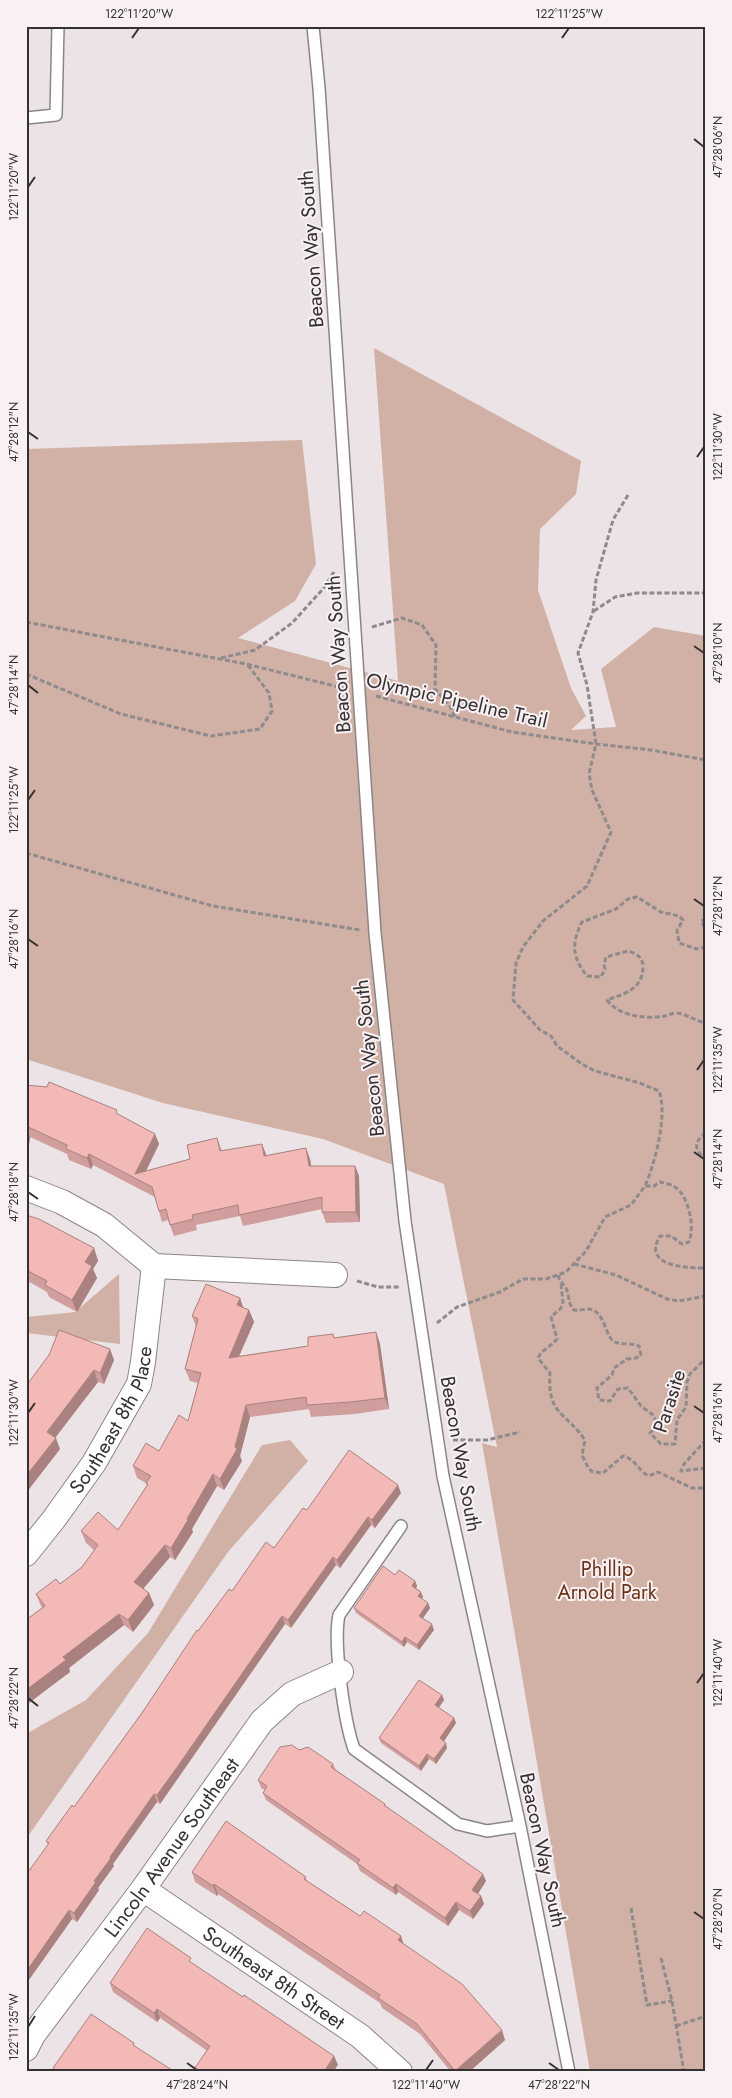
<svg xmlns="http://www.w3.org/2000/svg" width="732" height="2098" font-family="Jost,sans-serif">
<rect width="100%" height="100%" fill="#ebe3e5"/>
<path fill="#d1b1a5" d="M374,348L581,461L576,494L540,529L538,590L571,688L586,716L571,730L616,727L601,669L654,627L706,636V2072H590L482,1443L497,1447L444,1184L323,1139L163,1103L26,1059V449L302,440L316,564L295,601L238,638L398,681Z
M119,1274L120,1344L26,1333V1317L75,1312Z
M290,1440L308,1461L228,1552L26,1839V1734L86,1700L148,1633L262,1445Z"/>
<g fill="none" stroke-linecap="round" stroke-linejoin="round">
<defs>
<path id="lane" d="M313,26L319,88L375,933L405,1221L443,1476L520,1826L569,2072
M26,118L56,115L58,26
M401,1526L339,1615C333,1643 344,1720 354,1749L458,1824L487,1831L520,1826"/>
<g id="street">
<path d="M26,1188L62,1202L104,1225L154,1266L335,1275"/>
<path id="s1" d="M26,1554L54,1519L94,1463L139,1384L143,1362L154,1266"/>
<path id="s2" d="M143,1889L360,2036L400,2072"/>
<path id="s3" d="M26,2049L33,2035L143,1889L262,1721L292,1694L341,1672"/>
</g>
</defs>
<use href="#lane" stroke="#8c8587" stroke-width="14"/>
<use href="#street" stroke="#8c8587" stroke-width="26"/>
<path stroke="#8f8a8b" stroke-width="3" stroke-dasharray="5 2.5" stroke-linecap="butt" d="M628,495L613,520L596,580L593,612L578,653L587,685L596,744L589,774L592,790L611,832L587,886L543,921L523,947L516,963L513,1000L540,1030L551,1036L557,1046L582,1064L595,1071L640,1083L659,1091C668,1115 655,1163 645,1186
M594,611L615,597L637,593H706
M26,622L246,664L343,688
M372,627L402,618L422,625L436,645L435,689L450,706L455,717
M221,658L255,650L292,623L323,589L334,572
M26,674L121,714L211,736L260,729L272,711L269,693L247,664
M376,696L512,732L596,744L651,750L706,760
M26,853L213,906L360,930
M706,919L701,921L706,930
M706,947L697,949L679,943L677,930L683,920L679,916L661,912L637,897L628,899L616,909L582,922C571,944 572,957 587,976L601,977L605,969L604,965L606,957L628,951C637,954 643,957 643,967C643,989 624,994 607,1000C620,1017 646,1019 665,1016C669,1015 672,1013 676,1013C687,1014 695,1021 706,1023
M706,1133C693,1142 694,1150 706,1159
M574,1264L616,1275L667,1299L679,1301L706,1296
M558,1275C559,1281 563,1283 566,1288C570,1296 567,1303 574,1310C579,1311 584,1309 589,1309C603,1310 605,1332 612,1340C618,1346 631,1342 639,1346L641,1355L636,1358L627,1359L614,1368L612,1375L597,1388L599,1400L610,1401L618,1389L628,1388L641,1406L652,1414L658,1424L650,1433L661,1444H675L677,1420L686,1407L687,1382L690,1374L706,1358
M357,1281L378,1287H399
M561,1284L563,1302L561,1308L551,1317L557,1339C551,1347 542,1349 538,1358L550,1373C547,1415 565,1411 585,1440L582,1455L589,1469L593,1472L603,1473L623,1456C636,1459 638,1471 649,1476L658,1472L692,1488H706
M437,1323L457,1307L500,1292L523,1279H546L566,1272L586,1251L605,1217L631,1205L645,1186H654L660,1182C664,1183 671,1184 675,1187C689,1196 695,1228 689,1242L682,1244L671,1236H660C641,1267 688,1268 706,1268
M453,1440H487L520,1432
M706,1440L684,1464L681,1471L706,1468
M631,1908L647,2005L672,2001
M661,1958L672,2001L684,2072
M676,2026L706,2016"/>
<use href="#lane" stroke="#fff" stroke-width="11"/>
<use href="#street" stroke="#fff" stroke-width="24"/>
</g>
<path fill="#d09f9d" d="M26,1085L119,1115L155,1134L159,1144L146,1171L190,1159L217,1138L222,1151L310,1159L311,1166H355L359,1176L360,1222L326,1223L322,1212V1209L243,1226L240,1216L196,1225L197,1230L174,1236L168,1220L162,1222L155,1197L93,1165L91,1169L69,1160L67,1154L30,1137L29,1144H26Z
M26,1215L94,1248L98,1261L93,1269L97,1278L77,1312L49,1297L47,1292L26,1280Z
M240,1298L243,1308L249,1310L254,1322L239,1356L308,1346L335,1338L376,1332L380,1344L389,1409L355,1414L311,1417L309,1409L250,1417L240,1456L242,1461L224,1490L217,1486L192,1529L193,1532L175,1560L170,1557L143,1588L149,1593L154,1605L133,1632L124,1625L69,1668L70,1672L26,1704V1620L42,1608L41,1606L36,1594L60,1584L82,1567L94,1550L86,1543L81,1531L118,1530L147,1485L146,1483L137,1478L133,1466L159,1451L188,1421L198,1383L190,1381L185,1369L196,1327L192,1316Z
M110,1349L114,1360L104,1384L98,1382L55,1438L60,1449L26,1493V1386Z
M401,1493L375,1528L371,1525L340,1568L336,1565L291,1628L285,1624L181,1774L160,1804L157,1802L113,1864L114,1866L98,1888L99,1890L77,1922L72,1919L26,1984L48,1845L46,1841L74,1807L144,1710L198,1631L232,1591L274,1548L307,1510Z
M415,1581L417,1586L416,1588L423,1597L422,1599L428,1603L430,1608L423,1618L434,1630L419,1650L407,1642L404,1647L356,1613L354,1608Z
M442,1695L444,1700L439,1708L454,1718L456,1723L444,1741L447,1748L436,1764L429,1759L421,1771L381,1743L379,1738Z
M299,1750L333,1764L336,1770L385,1804L387,1807L486,1881L478,1894L481,1896L484,1904L473,1919L459,1910L448,1926L398,1892L396,1895L360,1871L357,1864L266,1800L263,1793L265,1790L261,1788L258,1780Z
M192,1872L306,1877L307,1881L360,1916L401,1936L403,1943L505,2040L469,2072H451L420,2034L382,2008L380,2003L218,1894L217,1896L195,1882Z
M193,1964L243,1997L334,2056L338,2065L206,2050L160,2018L157,2022L113,1992L110,1983Z"/>
<path fill="#a9827f" d="M26,1126L30,1137L29,1144L26,1135Z
M155,1134L159,1144L141,1181L135,1174Z
M262,1144L266,1154L268,1167L264,1156Z
M306,1148L310,1159L313,1177L309,1166Z
M89,1154L93,1165L91,1169L87,1158Z
M355,1166L359,1176L360,1222L356,1212Z
M94,1248L98,1261L93,1269L97,1278L77,1312L72,1300L85,1262Z
M240,1298L244,1310L237,1305Z
M249,1310L254,1322L233,1370L229,1358Z
M376,1332L380,1344L389,1409L385,1398Z
M110,1349L114,1360L104,1384L100,1373Z
M94,1370L98,1382L51,1443L47,1432Z
M246,1405L250,1417L240,1456L242,1461L224,1490L220,1479L235,1447Z
M56,1438L60,1449L26,1493V1476Z
M213,1474L217,1486L192,1529L193,1532L175,1560L171,1548L187,1519Z
M398,1485L401,1493L375,1528L372,1520Z
M368,1517L371,1525L340,1568L337,1560Z
M165,1545L170,1557L139,1594L134,1582Z
M333,1557L336,1565L291,1628L288,1620Z
M415,1581L417,1586L414,1591L412,1586Z
M421,1592L423,1597L420,1601L418,1596Z
M149,1593L154,1605L133,1632L128,1620Z
M428,1603L430,1608L421,1621L419,1616Z
M119,1614L124,1625L69,1668L70,1672L29,1703L26,1695V1690L63,1657Z
M282,1616L285,1624L160,1804L157,1795Z
M432,1624L434,1630L419,1650L417,1645Z
M405,1637L407,1642L404,1647L402,1642Z
M442,1695L444,1700L437,1710L435,1705Z
M454,1718L456,1723L442,1744L440,1738Z
M446,1743L447,1748L436,1764L434,1759Z
M427,1754L429,1759L421,1771L419,1766Z
M154,1794L157,1802L113,1864L114,1866L98,1888L99,1890L77,1922L74,1913L110,1857Z
M483,1874L486,1881L475,1898L472,1890Z
M214,1884L218,1894L217,1896L213,1886Z
M396,1884L398,1892L396,1895L393,1888Z
M481,1896L484,1904L473,1919L470,1911Z
M456,1902L459,1910L448,1926L445,1918Z
M69,1910L72,1919L26,1984V1972Z
M401,1936L404,1946L398,1940Z
M157,2009L160,2018L157,2022L154,2013Z
M502,2030L505,2040L469,2072H456L455,2071Z
M334,2056L338,2065L333,2072H324Z"/>
<path fill="#f2b9b6" stroke="#a9827f" d="M49,1082L117,1110L116,1113L155,1134L135,1174L190,1159L187,1145L217,1138L220,1151L262,1144L264,1156L306,1148L309,1166H355L356,1212H322V1197L239,1215L238,1205L192,1215L193,1219L170,1225L166,1209L159,1211L152,1187L89,1154L87,1158L66,1149L67,1145L26,1126V1128V1085L47,1087Z
M26,1215L39,1219L94,1248L85,1262L92,1266L72,1300L45,1285L47,1281L26,1270Z
M206,1284L240,1298L237,1305L249,1310L229,1358L308,1346V1337L333,1334L334,1338L376,1332L385,1398L350,1402L307,1405L306,1397L246,1405L235,1447L237,1449L220,1479L213,1474L187,1519L188,1520L171,1548L165,1545L134,1582L149,1593L128,1620L119,1614L63,1657L66,1660L26,1690V1620L45,1606L36,1594L56,1579L60,1584L82,1567L98,1545L81,1531L98,1512L118,1530L148,1484L146,1483L151,1476L133,1466L146,1443L159,1451L179,1415L188,1421L201,1373L185,1369L198,1319L192,1316Z
M59,1330L110,1349L100,1373L94,1370L47,1432L56,1438L26,1476V1386L49,1355Z
M349,1450L398,1485L372,1520L368,1517L337,1560L333,1557L288,1620L282,1616L178,1766L157,1795L154,1794L110,1857L111,1858L94,1881L96,1882L74,1913L69,1910L26,1972V1875L49,1843L46,1841L72,1805L74,1807L144,1710L197,1630L198,1631L229,1589L232,1591L266,1542L274,1548L303,1508L307,1510Z
M383,1566L395,1575L399,1570L415,1581L412,1586L421,1592L418,1596L428,1603L419,1616L432,1624L417,1645L405,1637L402,1642L354,1608Z
M419,1680L442,1695L435,1705L454,1718L440,1738L446,1743L434,1759L427,1754L419,1766L379,1738Z
M292,1745L299,1750L308,1747L333,1764L331,1767L385,1804L384,1805L483,1874L472,1890L481,1896L470,1911L456,1902L445,1918L396,1884L393,1888L357,1863L360,1860L263,1793L267,1786L258,1780L280,1747Z
M226,1821L306,1877L304,1879L360,1916L364,1911L401,1936L398,1940L462,1984L502,2030L455,2071L416,2023L378,1998L380,1995L214,1884L213,1886L192,1872Z
M147,1928L191,1958L189,1961L243,1997L244,1995L334,2056L324,2072H192L210,2046L157,2009L154,2013L110,1983Z
M91,2014L134,2043L133,2045L175,2072H59L53,2068Z"/>
<path fill="none" stroke="#343132" stroke-width="2" d="M132,38L139,28M562,38L569,28M694,139L704,147M28,187L35,177M28,432L38,439M697,457L704,447M694,646L704,653M28,685L38,693M28,800L35,790M694,899L704,906M28,939L38,946M697,1070L704,1060M694,1152L704,1159M28,1192L38,1199M694,1406L704,1413M28,1413L35,1403M697,1683L704,1673M28,1698L38,1706M694,1912L704,1919M28,2027L35,2016M187,2063L197,2070M549,2063L559,2070M426,2070L433,2060"/>
<g text-anchor="middle" stroke-width="4" stroke-linejoin="round" paint-order="stroke">
<g font-size="20" fill="#343132" stroke="#f8f0f2">
<text transform="translate(311 249) rotate(-94)" y="7">Beacon Way South</text>
<text transform="translate(338 654) rotate(-94)" y="7">Beacon Way South</text>
<text transform="translate(457 700) rotate(13)" y="7">Olympic Pipeline Trail</text>
<text transform="translate(369 1058) rotate(-96)" y="7">Beacon Way South</text>
<text transform="translate(669 1401) rotate(-72)" y="7">Parasite</text>
<text dy="7" stroke="none"><textPath href="#s1" startOffset="161">Southeast 8th Place</textPath></text>
<text transform="translate(461 1454) rotate(80)" y="7">Beacon Way South</text>
<text dy="7" stroke="none"><textPath href="#s3" startOffset="249">Lincoln Avenue Southeast</textPath></text>
<text transform="translate(543 1850) rotate(78)" y="7">Beacon Way South</text>
<text dy="7" stroke="none"><textPath href="#s2" startOffset="158">Southeast 8th Street</textPath></text>
</g>
<g font-size="20" fill="#6d3013" stroke="#f8f0f2">
<text x="607" y="1576">Phillip<tspan x="607" dy="23">Arnold Park</tspan></text>
</g>
</g>
<rect width="732" height="2098" fill="none" stroke="#f8f0f2" stroke-width="55"/>
<rect x="28" y="28" width="676" height="2042" fill="none" stroke="#343132" stroke-width="2"/>
<g font-size="12" text-anchor="middle" fill="#343132">
<text x="139" y="18">122°11'20"W</text>
<text x="569" y="18">122°11'25"W</text>
<text transform="translate(718 147) rotate(-90)" y="4">47°28'06"N</text>
<text transform="translate(14 187) rotate(-90)" y="4">122°11'20"W</text>
<text transform="translate(14 432) rotate(-90)" y="4">47°28'12"N</text>
<text transform="translate(718 447) rotate(-90)" y="4">122°11'30"W</text>
<text transform="translate(718 653) rotate(-90)" y="4">47°28'10"N</text>
<text transform="translate(14 685) rotate(-90)" y="4">47°28'14"N</text>
<text transform="translate(14 800) rotate(-90)" y="4">122°11'25"W</text>
<text transform="translate(718 906) rotate(-90)" y="4">47°28'12"N</text>
<text transform="translate(14 939) rotate(-90)" y="4">47°28'16"N</text>
<text transform="translate(718 1060) rotate(-90)" y="4">122°11'35"W</text>
<text transform="translate(718 1159) rotate(-90)" y="4">47°28'14"N</text>
<text transform="translate(14 1192) rotate(-90)" y="4">47°28'18"N</text>
<text transform="translate(718 1413) rotate(-90)" y="4">47°28'16"N</text>
<text transform="translate(14 1413) rotate(-90)" y="4">122°11'30"W</text>
<text transform="translate(718 1673) rotate(-90)" y="4">122°11'40"W</text>
<text transform="translate(14 1698) rotate(-90)" y="4">47°28'22"N</text>
<text transform="translate(718 1919) rotate(-90)" y="4">47°28'20"N</text>
<text transform="translate(14 2027) rotate(-90)" y="4">122°11'35"W</text>
<text x="197" y="2089">47°28'24"N</text>
<text x="426" y="2089">122°11'40"W</text>
<text x="559" y="2089">47°28'22"N</text>
</g>
</svg>
